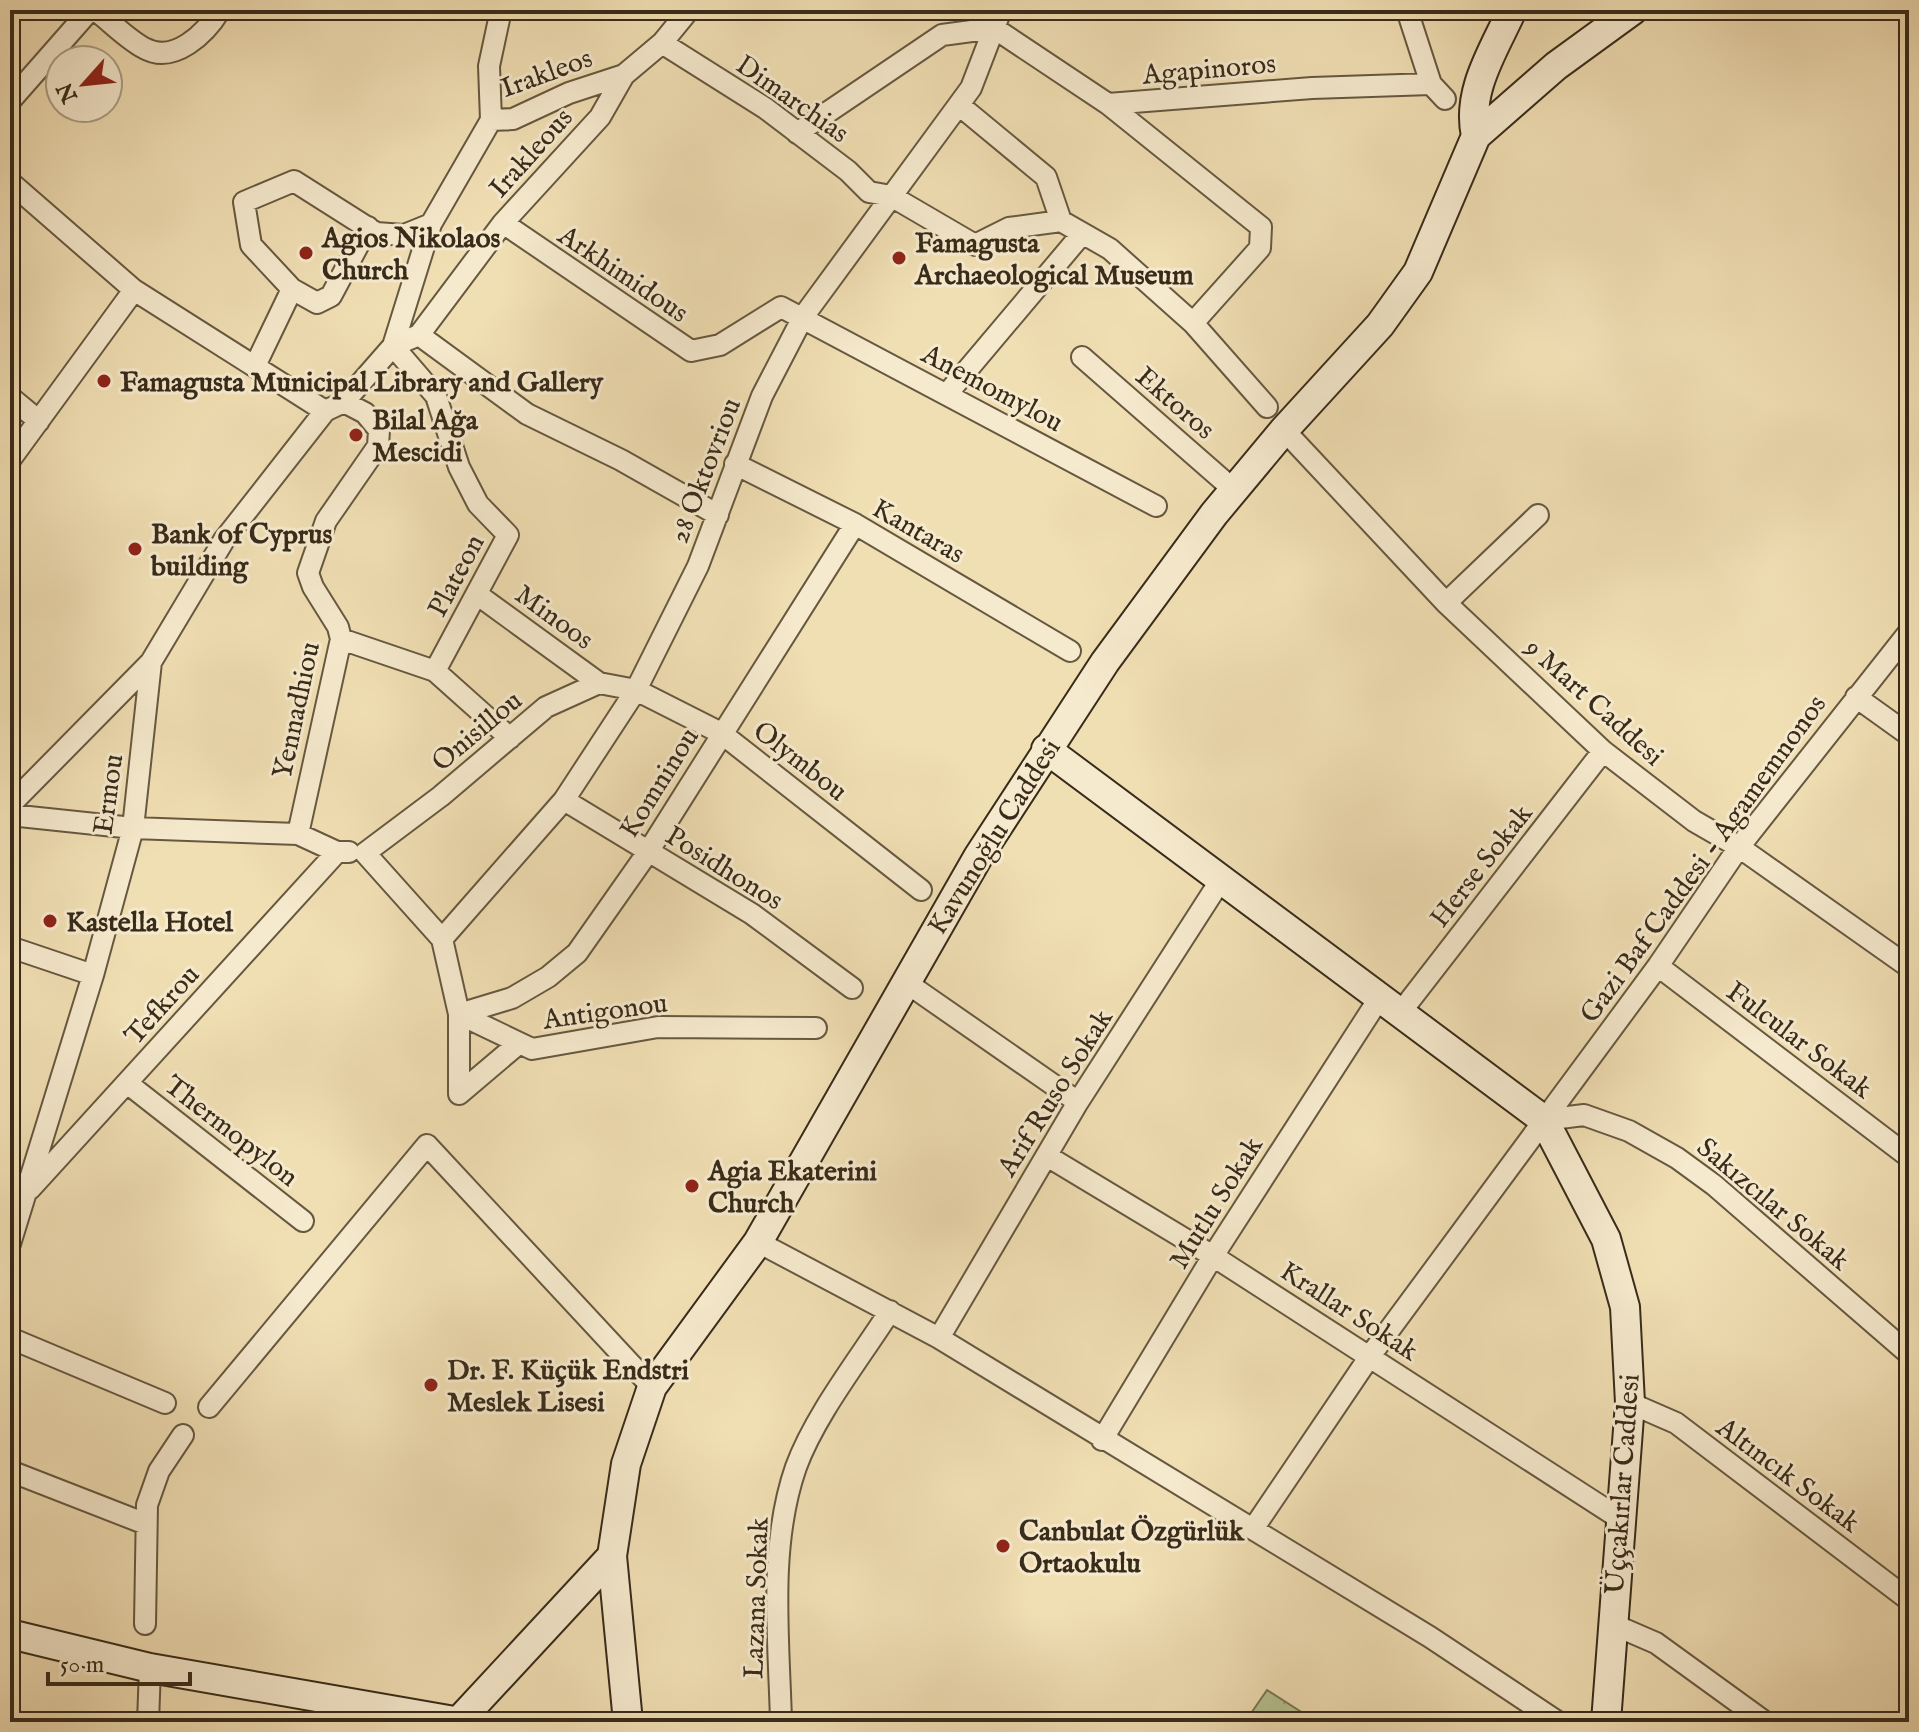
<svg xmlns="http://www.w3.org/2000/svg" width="1919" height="1732" font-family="'IM FELL English',serif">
<defs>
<pattern id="forest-crowns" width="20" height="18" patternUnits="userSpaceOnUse" patternTransform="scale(2)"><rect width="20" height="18" fill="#b6c290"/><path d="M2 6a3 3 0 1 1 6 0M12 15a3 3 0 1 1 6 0" fill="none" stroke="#959e75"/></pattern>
</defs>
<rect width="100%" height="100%" fill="#f1dfb4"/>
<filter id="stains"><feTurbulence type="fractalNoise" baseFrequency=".0025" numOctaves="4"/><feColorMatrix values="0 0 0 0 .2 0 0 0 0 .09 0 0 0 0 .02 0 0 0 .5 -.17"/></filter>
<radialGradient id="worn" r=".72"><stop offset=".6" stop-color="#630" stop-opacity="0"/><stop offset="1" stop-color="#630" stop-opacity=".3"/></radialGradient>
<path fill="url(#forest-crowns)" stroke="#777655" stroke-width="2" d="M1267,1690L1317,1722H1245Z"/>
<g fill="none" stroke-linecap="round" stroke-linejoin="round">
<defs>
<path id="street" d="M95,10C111,22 127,39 144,48C174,65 206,33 220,10
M1407,10L1431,84
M662,43L765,108L848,171L869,192L891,196L975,245L1009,228L1061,221L1110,249L1193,323L1267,407
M10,101L90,10
M1108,104L1261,227L1260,248L1193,323
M959,105L1046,177L1061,221
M491,120L513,119L569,93L624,75L662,43L689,10
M491,120L489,66L501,10
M797,133L942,35L994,28L1108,104L1312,88L1431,84L1445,99
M10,182L134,290L325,411
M503,223L691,351L720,345L781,307L1156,506
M292,289L251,245L244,202L294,181L376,233L404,235L431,224
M419,335L527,414L621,460L718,515
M1082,357L1234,490
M255,366L292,289L317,303L331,296L368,227
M947,394L1081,235
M10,397L39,421
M344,402L393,346L419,335L503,223L600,117L624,75
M1284,430L1446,603L1603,751L1694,821L1739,847L1909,967
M10,460L134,290
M735,464L855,524L1070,651
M478,595L599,683
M1446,603L1538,515
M341,639L435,671L510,738
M435,671L508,535L478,504L459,467L436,396L393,346L431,224L491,120
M1856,697L1909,735
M564,800L752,914L852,988
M10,805L151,662
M10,815L133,828L298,834L337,852H349
M298,834L341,639L338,627L313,587L308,573L326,521L378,446L379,430L365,413L344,402
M365,853L441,796L546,707L599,683L636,690L721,733L921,890
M365,853L442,939L459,1014V1094
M442,939L564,800L636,690L698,566L762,396L803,317L971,88L1001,10
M10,947L93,975
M1658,966L1909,1157
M904,981L1078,1102
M1400,1013L1603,751
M459,1014L512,998L548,977L577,953L648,852L855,524
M459,1014L532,1049L658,1027L816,1028
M127,1083L303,1221
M459,1094L518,1044
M1544,1120L1584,1115L1629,1131L1677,1158L1714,1185L1909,1354
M1047,1156L1213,1256L1619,1518
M30,1189L337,852
M758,1242L939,1338L1430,1637L1558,1722
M10,1244L93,975L133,828L151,662L224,540L325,411L344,402
M10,1338L165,1403
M939,1338L1078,1102L1222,878
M1630,1403L1676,1423L1909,1600
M209,1407L427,1145L652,1387
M1102,1440L1213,1256L1380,997
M10,1471L146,1524
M1253,1529L1370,1356L1658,966L1739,847L1909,632
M145,1624L147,1505L159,1471L183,1435
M1612,1624L1656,1643L1765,1722
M148,1722L150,1668
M781,1722C779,1639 768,1547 796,1467C815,1415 860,1358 890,1311"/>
<path id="secondary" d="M1476,136L1556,66L1633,10
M1046,749L1544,1120L1606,1239L1625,1307L1630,1403L1606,1722
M10,1634L150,1668L460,1722
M458,1722L612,1556
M628,1722L612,1556L626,1464L652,1387L758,1242L978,857L1105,662L1214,514L1284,430L1380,325L1418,272L1476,136C1466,91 1494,50 1512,10"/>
</defs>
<use href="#street" stroke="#665840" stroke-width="24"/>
<use href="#secondary" stroke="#382b1a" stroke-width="32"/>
<use href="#street" stroke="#f6eace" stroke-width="20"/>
<use href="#secondary" stroke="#f6eace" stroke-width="28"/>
</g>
<g fill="#8f2418" stroke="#f6eace" stroke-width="3">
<circle cx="306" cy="253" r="8"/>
<circle cx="899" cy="258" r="8"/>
<circle cx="104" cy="381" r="8"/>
<circle cx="356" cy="435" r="8"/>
<circle cx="135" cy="549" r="8"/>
<circle cx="50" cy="921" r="8"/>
<circle cx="692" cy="1186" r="8"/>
<circle cx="431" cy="1385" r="8"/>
<circle cx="1003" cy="1546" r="8"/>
</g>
<g text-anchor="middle" stroke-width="6" stroke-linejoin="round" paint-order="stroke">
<g font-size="28" fill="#382b1a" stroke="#f6eace">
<text transform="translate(1209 68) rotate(-5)" y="10">Agapinoros</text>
<text transform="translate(546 72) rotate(-20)" y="10">Irakleos</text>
<text transform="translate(793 98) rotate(35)" y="10">Dimarchias</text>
<text transform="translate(530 152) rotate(-48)" y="10">Irakleous</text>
<text transform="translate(624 273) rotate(34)" y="10">Arkhimidous</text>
<text transform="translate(993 387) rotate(28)" y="10">Anemomylou</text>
<text transform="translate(1176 402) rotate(41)" y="10">Ektoros</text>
<text transform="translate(704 470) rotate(-69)" y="10">28 Oktovriou</text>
<text transform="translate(919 530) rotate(30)" y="10">Kantaras</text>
<text transform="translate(455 575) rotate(-62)" y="10">Plateon</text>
<text transform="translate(555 616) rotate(36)" y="10">Minoos</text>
<text transform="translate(1595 701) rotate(42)" y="10">9 Mart Caddesi</text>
<text transform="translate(295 710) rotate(-78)" y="10">Yennadhiou</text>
<text transform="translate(476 730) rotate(-40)" y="10">Onisillou</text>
<text transform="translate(801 760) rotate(38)" y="10">Olymbou</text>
<text transform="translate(658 782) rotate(-58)" y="10">Komninou</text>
<text transform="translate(107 794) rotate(-82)" y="10">Ermou</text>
<text transform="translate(993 836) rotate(-58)" y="10">Kavunoğlu Caddesi</text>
<text transform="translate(1702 858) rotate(-54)" y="10">Gazi Baf Caddesi - Agamemnonos</text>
<text transform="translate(1480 865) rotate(-52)" y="10">Herse Sokak</text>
<text transform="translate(725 867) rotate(32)" y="10">Posidhonos</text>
<text transform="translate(161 1004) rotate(-48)" y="10">Tefkrou</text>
<text transform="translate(605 1010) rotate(-8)" y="10">Antigonou</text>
<text transform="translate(1800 1039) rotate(37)" y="10">Fulcular Sokak</text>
<text transform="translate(1054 1092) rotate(-58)" y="10">Arif Ruso Sokak</text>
<text transform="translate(232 1130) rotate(38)" y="10">Thermopylon</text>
<text transform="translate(1215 1202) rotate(-58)" y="10">Mutlu Sokak</text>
<text transform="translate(1774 1203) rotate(40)" y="10">Sakızcılar Sokak</text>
<text transform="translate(1350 1310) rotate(33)" y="10">Krallar Sokak</text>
<text transform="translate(1789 1474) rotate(37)" y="10">Altıncık Sokak</text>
<text transform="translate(1621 1484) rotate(-86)" y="10">Üççakırlar Caddesi</text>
<text transform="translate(755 1598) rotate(-88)" y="10">Lazana Sokak</text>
</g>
<g font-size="28" font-weight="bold" fill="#382b1a" stroke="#f6eace" text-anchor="start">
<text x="322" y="247">Agios Nikolaos<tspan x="322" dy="32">Church</tspan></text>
<text x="915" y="252">Famagusta<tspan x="915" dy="32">Archaeological Museum</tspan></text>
<text x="120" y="391">Famagusta Municipal Library and Gallery</text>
<text x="372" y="429">Bilal Ağa<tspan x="372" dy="32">Mescidi</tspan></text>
<text x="151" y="543">Bank of Cyprus<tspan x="151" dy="32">building</tspan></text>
<text x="66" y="931">Kastella Hotel</text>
<text x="708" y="1180">Agia Ekaterini<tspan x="708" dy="32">Church</tspan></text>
<text x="447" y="1379">Dr. F. Küçük Endstri<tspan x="447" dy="32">Meslek Lisesi</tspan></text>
<text x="1019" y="1540">Canbulat Özgürlük<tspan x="1019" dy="32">Ortaokulu</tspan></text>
</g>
</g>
<rect width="1919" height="1732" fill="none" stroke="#f1dfb4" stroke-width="40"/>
<rect x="12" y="12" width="1895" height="1708" fill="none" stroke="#382b1a" stroke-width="4"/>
<rect x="20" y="20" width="1879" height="1692" fill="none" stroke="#382b1a" stroke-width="2"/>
<g transform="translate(84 84) rotate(243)"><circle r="38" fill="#f6eace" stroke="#aa9e86" stroke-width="2"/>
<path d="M0-6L14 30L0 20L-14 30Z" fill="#8f2418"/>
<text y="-12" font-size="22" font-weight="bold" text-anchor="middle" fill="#382b1a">N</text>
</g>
<path d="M48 1672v12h142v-12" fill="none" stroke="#382b1a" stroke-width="4"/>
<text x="60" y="1672" font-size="24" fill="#382b1a" stroke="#f6eace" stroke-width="6" paint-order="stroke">50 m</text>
<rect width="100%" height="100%" filter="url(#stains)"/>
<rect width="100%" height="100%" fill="url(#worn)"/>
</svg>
